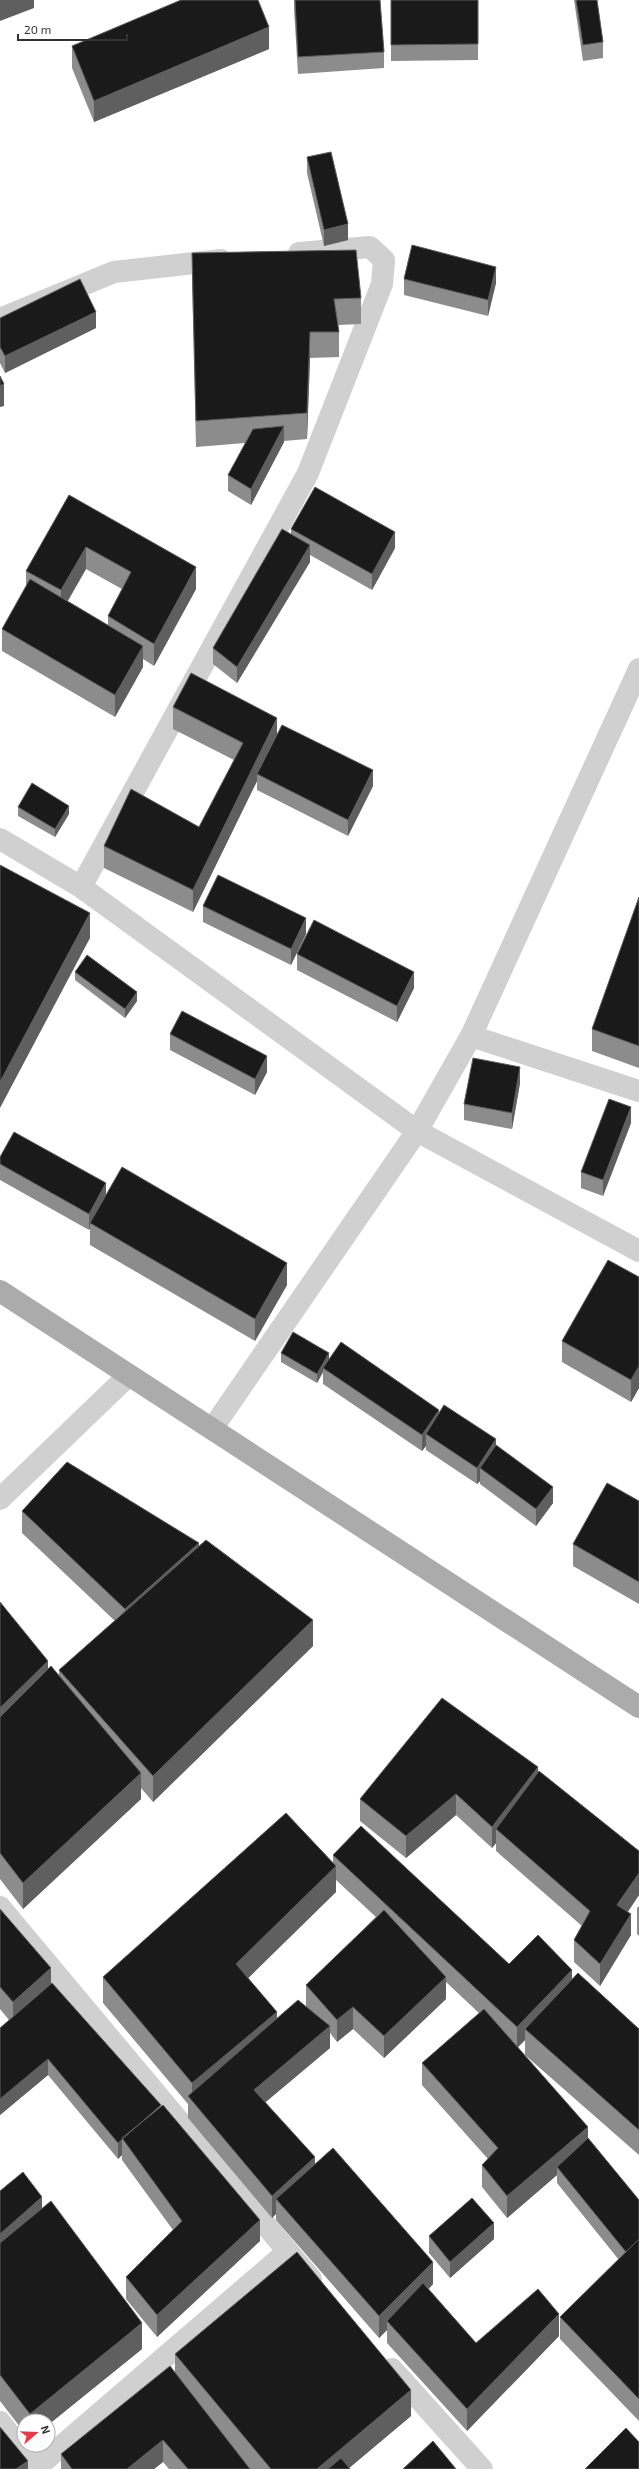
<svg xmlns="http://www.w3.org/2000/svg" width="639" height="2469" font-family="'Exo 2',sans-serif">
<rect width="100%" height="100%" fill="#fff"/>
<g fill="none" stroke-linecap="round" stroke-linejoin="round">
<path stroke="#d0d0d0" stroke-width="22" d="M299,253L370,247L384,260L382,284L308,473L81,887L417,1131L639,1251
M0,319L114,272L221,260
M0,839L81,887
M471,1036L639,1091
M212,1429L417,1131L471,1036L639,669
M0,1499L129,1375
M0,1907L311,2279
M392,2369L482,2469
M0,2422L37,2469
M36,2468L287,2252"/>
<path stroke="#ababab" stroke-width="22" d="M0,1291L639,1707"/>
</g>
<path fill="#8c8c8c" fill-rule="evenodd" d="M294,0H380L384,52V68L298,74L294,9Z
M391,0H478V60L391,61Z
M574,0H597L603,42V58L583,61Z
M72,46L269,49L94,122L72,68Z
M307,157L348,240L324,246L307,173Z
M192,253L361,298V324L338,325L339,332V357L310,358L307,439L284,441V442L251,505L228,491V475L245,443L196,447L192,279Z
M404,279L496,283L488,316L404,295Z
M0,318L96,328L5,373L0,363Z
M69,495L196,589L154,666L143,659V667L115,717L2,651V629L26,587V571ZM86,569L122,589L108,616V625L68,601Z
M291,529L395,548L372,590L310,555V562L237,683L213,664V648L291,534Z
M173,707L277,733L373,786L348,836L257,790V781L193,912L104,868V846L199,827L234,760L173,729Z
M18,807L69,814L55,837L18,816Z
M639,897V1068L592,1051V1029Z
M203,906L306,934L291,965L203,922Z
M297,954L414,988L397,1022L297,970Z
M75,972L137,1001L125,1018L75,980Z
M170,1034L267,1072L255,1095L170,1050Z
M520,1083L512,1129L464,1120V1104Z
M631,1123L603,1196L581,1188V1172Z
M0,1157L106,1196L287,1285L255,1341L90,1245V1228L89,1230L0,1180Z
M639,1277V1388L631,1402L562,1362V1341Z
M281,1353L329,1359L439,1413L496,1445L553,1503L536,1526L480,1484V1481L477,1484L426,1450V1446L422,1451L323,1384V1372L317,1383L281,1362Z
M639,1501V1604L573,1566V1544Z
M22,1511L199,1546L313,1646L153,1802L141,1788V1799L23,1909L0,1879V1602L48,1670L59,1676V1670L115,1621L22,1533Z
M538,1772L639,1851V1895L628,1912L631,1935L600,1986L574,1962V1940L582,1926L496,1851V1843L492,1848L456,1815L406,1858L360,1821V1799Z
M333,1855L509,1964L572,1980L639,2029V2155L525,2055V2040L518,2047L588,2138L639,2200V2421L560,2339V2317L619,2260L557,2183V2175L507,2218L482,2187V2165L488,2159L422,2085V2063L479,2013L446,1982V1999L384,2058L353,2029L337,2042L330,2033V2048L265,2102L315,2164L433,2284L429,2289L476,2343L559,2336L467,2431L387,2343V2330L379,2338L276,2220V2214L272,2218L188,2118V2104L103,2003V1977L333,1864ZM336,1880L376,1917L306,1985V2007L277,2019L248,1978L336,1892Z
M639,1906V1936L637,1934V1908Z
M0,1909L51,1983L161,2107L260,2241L157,2337L126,2299V2277L173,2230L122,2160V2155L118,2159L48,2075L0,2115V2028L9,2020L0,2009Z
M0,2191L42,2208L142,2349L48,2425V2421H24V2432L0,2401Z
M429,2236L494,2239L450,2278L429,2253Z
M175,2354L411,2416L349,2468L350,2469H169L163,2462L154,2469H61V2454L175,2372Z"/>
<path fill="#5f5f5f" d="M0,0H34V8L0,21Z
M269,27V49L94,122V101Z
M348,224V240L324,246V230Z
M496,267V283L488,316V300Z
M96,312V328L5,373V356Z
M310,332V358L307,439V413Z
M4,384V406L0,407V386Z
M284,426V442L251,505V489Z
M395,532V548L372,590V574Z
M310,545V562L237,683V667Z
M86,547V569L61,612V590Z
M196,567V589L154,666V644Z
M143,646V667L115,717V695Z
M277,718V740L257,774V781L193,912V890Z
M373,770V786L348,836V820Z
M69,806V814L55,837V829Z
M90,913V938L0,1108V1082Z
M306,918V934L291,965V949Z
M414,972V988L397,1022V1006Z
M137,992V1001L125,1018V1009Z
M267,1056V1072L255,1095V1079Z
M520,1067V1083L512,1129V1113Z
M631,1107V1123L603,1196V1180Z
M106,1183V1199L90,1223V1228L89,1230V1214Z
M287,1263V1285L255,1341V1319Z
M329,1353V1362L323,1368V1372L317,1383V1374Z
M639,1366V1388L631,1402V1380Z
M439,1410V1426L426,1434V1446L422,1451V1435Z
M496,1439V1455L480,1468V1481L477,1484V1468Z
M553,1487V1503L536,1526V1509Z
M199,1543V1565L125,1630V1609Z
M313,1620V1646L153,1802V1776Z
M48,1661V1686L0,1734V1708Z
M538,1767V1789L496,1829V1843L492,1848V1827Z
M141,1773V1799L23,1909V1883Z
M456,1794V1815L406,1858V1836Z
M336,1866V1892L236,1990V1964Z
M639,1873V1895L617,1927V1905Z
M631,1914V1935L600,1986V1964Z
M51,1968V1990L13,2024V2002Z
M572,1970V1992L525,2029V2040L517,2048V2027Z
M446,1977V1999L384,2058V2036Z
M353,2007V2029L337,2042V2020Z
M277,2012V2037L192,2102V2083Z
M330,2026V2048L254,2112V2090Z
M48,2059V2075L0,2115V2099Z
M588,2127V2149L557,2167V2175L507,2218V2196Z
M122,2139V2155L118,2159V2143Z
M315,2157V2179L276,2199V2214L272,2218V2196Z
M42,2197V2219L0,2256V2234Z
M260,2220V2241L157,2337V2315Z
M494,2223V2239L450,2278V2262Z
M433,2262V2284L391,2326L387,2321V2330L379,2338V2316Z
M559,2314V2336L467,2431V2409Z
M142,2323V2349L48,2425V2421H30V2414Z
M411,2390V2416L348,2469H317Z
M163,2440V2462L154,2469H127Z
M28,2461V2469H16Z"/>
<path fill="#1a1a1a" stroke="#5f5f5f" d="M181,0H258L269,27L94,101L72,46Z
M295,0H380L384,52L298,57Z
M391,0H478V44L391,45Z
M576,0H597L603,42L583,45Z
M331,152L348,224L324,230L307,157Z
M412,245L496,267L488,300L404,279Z
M356,250L361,298L334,299L339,332H310L307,413L196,421L192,253Z
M80,279L96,312L5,356L0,347V318Z
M0,376L4,384L0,386Z
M284,426L251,489L228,475L253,429Z
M315,487L395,532L372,574L291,529Z
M69,495L196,567L154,644L108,616L131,572L86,547L61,590L26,571Z
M282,529L310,545L237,667L213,648Z
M30,579L143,646L115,695L2,629Z
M191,673L277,718L193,890L104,846L131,789L199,827L243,743L173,707Z
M282,725L373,770L348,820L257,774Z
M32,783L69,806L55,829L18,807Z
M0,865L90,913L0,1082Z
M218,875L306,918L291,949L203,906Z
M639,897V1046L592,1029Z
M314,920L414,972L397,1006L297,954Z
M87,955L137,992L125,1009L75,972Z
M182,1011L267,1056L255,1079L170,1034Z
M473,1058L520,1067L512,1113L464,1104Z
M609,1099L631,1107L603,1180L581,1172Z
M14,1132L106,1183L89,1214L0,1164V1157Z
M122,1167L287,1263L255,1319L90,1223Z
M608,1260L639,1277V1366L631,1380L562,1341Z
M293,1332L329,1353L317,1374L281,1353Z
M341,1342L439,1410L422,1435L323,1368Z
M444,1405L496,1439L477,1468L426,1434Z
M496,1445L553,1487L536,1509L480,1468Z
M67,1462L199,1543L125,1609L22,1511Z
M607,1483L639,1501V1582L573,1544Z
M206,1540L313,1620L153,1776L59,1670Z
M0,1602L48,1661L0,1708Z
M51,1666L141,1773L23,1883L0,1853V1717Z
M442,1698L538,1767L492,1827L456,1794L406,1836L360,1799Z
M539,1771L639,1851V1873L617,1905L631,1914L600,1964L574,1940L590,1911L496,1829Z
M286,1813L336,1866L236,1964L277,2012L192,2083L103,1977Z
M361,1826L509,1964L538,1935L572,1970L517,2027L333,1855Z
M0,1909L51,1968L13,2002L0,1987Z
M384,1910L446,1977L384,2036L353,2007L337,2020L306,1985Z
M578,1973L639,2029V2130L525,2029Z
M52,1983L161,2105L118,2143L48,2059L0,2099V2028Z
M298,2000L330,2026L254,2090L315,2157L272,2196L188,2096Z
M484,2009L588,2127L507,2196L482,2165L498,2148L422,2063Z
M163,2105L260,2220L157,2315L126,2277L182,2221L122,2138Z
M588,2138L639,2200V2239L626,2252L557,2167Z
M333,2148L433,2262L379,2316L276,2199Z
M23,2172L42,2197L0,2234V2191Z
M472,2198L494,2223L450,2262L429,2236Z
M51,2201L142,2323L30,2414L0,2375V2243Z
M639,2239V2399L560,2317Z
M297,2252L411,2390L317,2469H271L175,2354Z
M423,2283L476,2343L538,2289L559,2314L467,2409L387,2321Z
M170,2366L250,2469H188L163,2440L127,2469H72L61,2454Z
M0,2427L28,2461L16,2469H0Z
M626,2428L639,2442V2469H585Z
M433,2441L456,2469H403Z
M341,2458L350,2469H328Z"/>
<g transform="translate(36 2433) rotate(71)"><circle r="19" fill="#ffffff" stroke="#adadad"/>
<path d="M0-3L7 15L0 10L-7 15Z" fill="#e63946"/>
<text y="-6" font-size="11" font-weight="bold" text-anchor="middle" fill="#333333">N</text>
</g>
<path d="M18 34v6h109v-6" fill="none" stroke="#333333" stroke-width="2"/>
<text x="24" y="34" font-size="12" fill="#333333" stroke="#ffffff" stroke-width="3" paint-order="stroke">20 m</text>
</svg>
